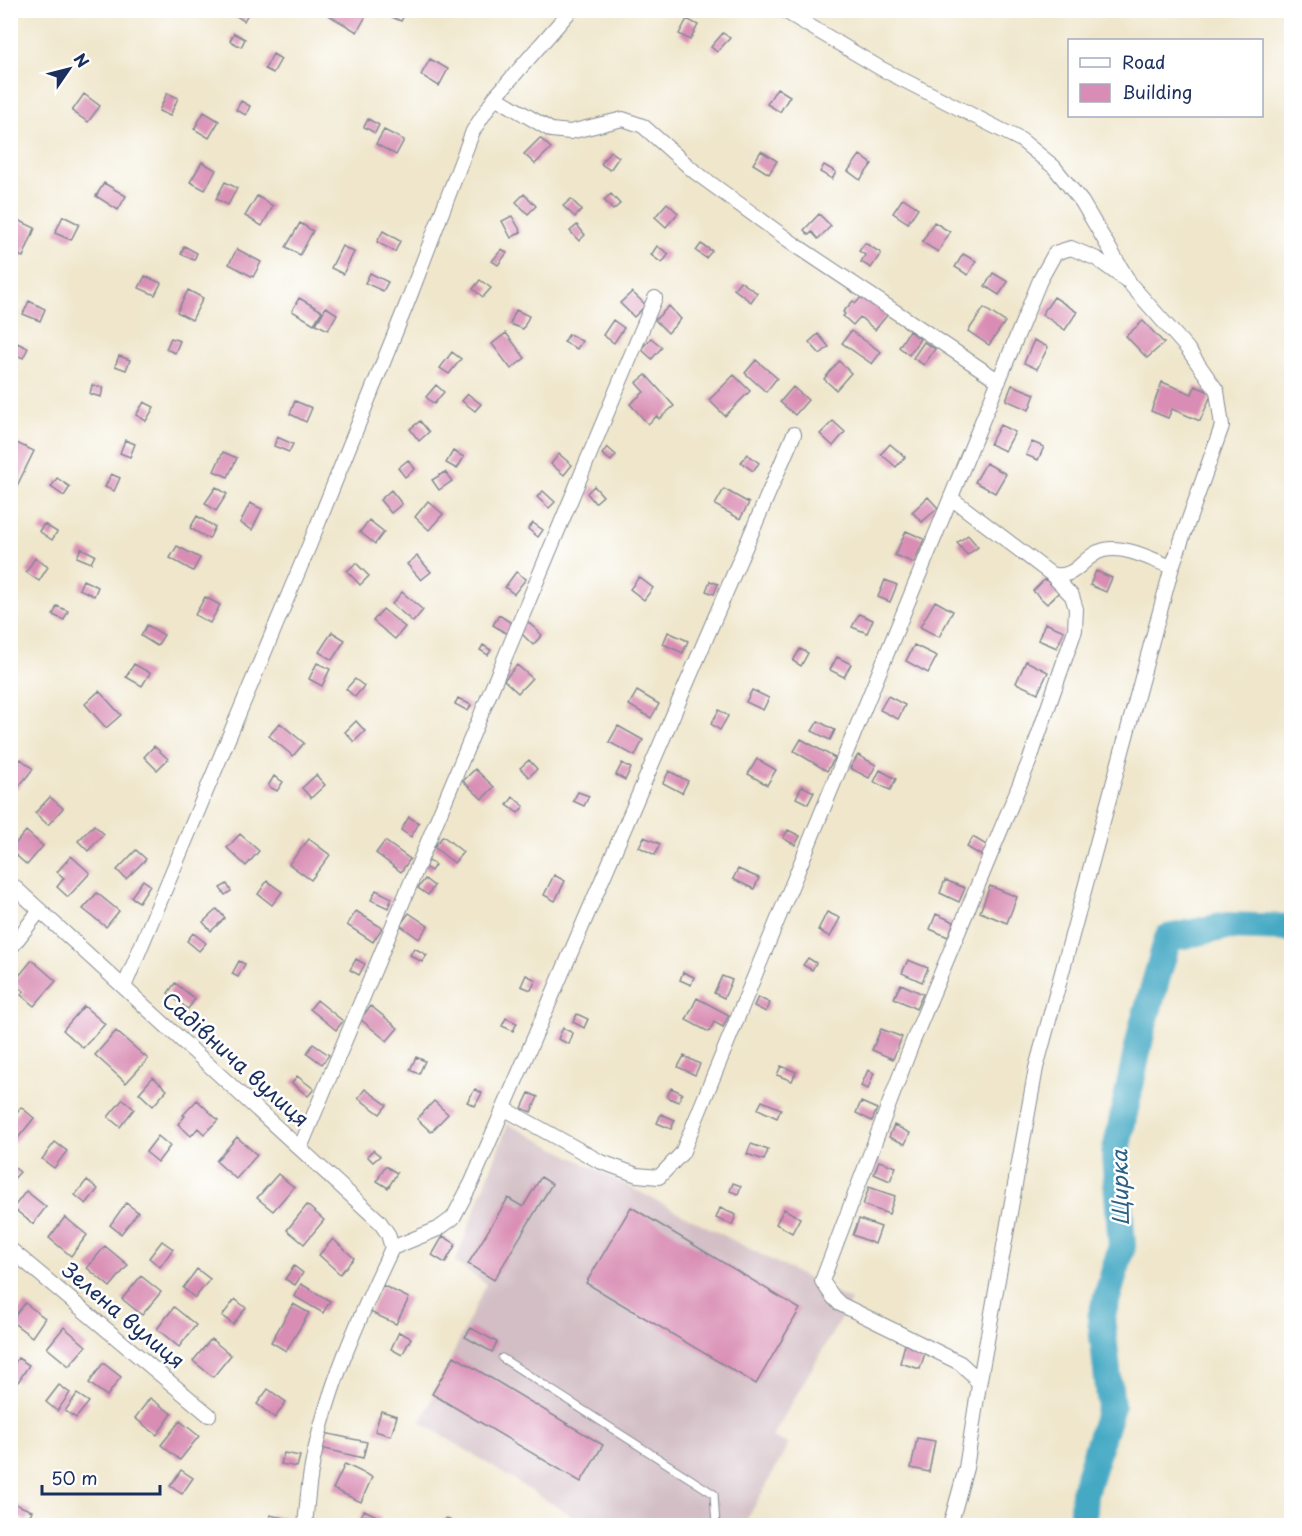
<svg xmlns="http://www.w3.org/2000/svg" width="1302" height="1536" font-family="'Playpen Sans',sans-serif">
<rect width="100%" height="100%" fill="#fff"/>
<filter id="ink" filterUnits="userSpaceOnUse"><feTurbulence type="fractalNoise" baseFrequency=".0167" numOctaves="2"/><feDisplacementMap in="SourceGraphic" scale="12" xChannelSelector="R" yChannelSelector="G"/><feConvolveMatrix kernelMatrix="1 2 1 2 8 2 1 2 1" color-interpolation-filters="sRGB"/></filter>
<filter id="wash" filterUnits="userSpaceOnUse"><feTurbulence type="fractalNoise" baseFrequency=".008" numOctaves="4" result="noise"/><feDisplacementMap in="SourceGraphic" scale="24" xChannelSelector="R" yChannelSelector="G"/><feGaussianBlur stdDeviation="1.35" result="paint"/><feColorMatrix in="noise" values="0 0 0 0 0 0 0 0 0 0 0 0 0 0 0 0 0 1.4 0 .05"/><feComposite in="paint" operator="in"/></filter>
<g filter="url(#wash)">
<rect width="100%" height="100%" fill="#efe6cb"/>
<path fill="#d2bec4" d="M508,1124L851,1301L772,1437L789,1444L744,1525H586L421,1422L486,1284L455,1262Z"/>
<g fill="none" stroke-linecap="round" stroke-linejoin="round">
<path stroke="#44a9c4" stroke-width="28" d="M1082,1526L1084,1493L1111,1406L1101,1318L1122,1246L1115,1155L1142,1029L1168,938L1227,926L1292,928"/>
</g>
<g id="blocks">
<path fill="#d98db4" d="M227,10H250L244,21Z
M326,10H356L366,16L357,32L325,13Z
M395,10H407L401,21L392,17Z
M687,19L698,25L690,40L679,34Z
M234,33L245,39L241,47L230,41Z
M723,33L730,38L717,52L711,47Z
M273,54L281,59L273,73L265,69Z
M430,59L448,69L439,86L421,75Z
M777,88L790,96L780,112L767,104Z
M167,93L178,98L170,116L159,111Z
M84,94L100,106L88,122L72,111Z
M241,101L250,106L246,115L236,110Z
M204,112L219,121L209,138L194,129Z
M368,119L379,125L375,133L364,127Z
M384,130L404,140L396,155L376,144Z
M540,138L551,148L535,164L524,154Z
M610,151L619,157L610,170L601,164Z
M761,151L777,161L769,174L753,164Z
M860,155L872,164L860,180L848,171Z
M202,162L216,170L205,190L190,182Z
M824,165L836,172L832,179L820,172Z
M225,182L237,188L228,205L216,199Z
M104,183L126,196L118,210L96,196Z
M524,194L536,206L528,214L516,202Z
M611,194L620,204L613,210L604,200Z
M257,196L273,206L262,226L245,216Z
M903,198L918,208L908,223L893,213Z
M571,199L582,210L575,217L563,206Z
M667,203L678,213L666,227L655,217Z
M819,214L831,226L818,239L812,232L809,235L804,230Z
M63,216L79,224L71,240L55,233Z
M512,216L521,232L511,238L502,221Z
M16,219L35,228L23,257L10,252V231Z
M934,222L950,232L938,252L922,242Z
M300,223L313,231L300,255L286,247Z
M577,225L585,235L579,241L570,231Z
M383,231L400,241L395,252L377,242Z
M865,243L881,253L871,268L861,262L865,255L859,251Z
M701,244L712,251L706,258L696,251Z
M184,246L197,253L194,260L181,254Z
M342,246L354,252L343,274L331,268Z
M657,246L669,254L662,263L651,255Z
M237,249L261,262L253,277L229,264Z
M502,249L507,253L498,265L492,261Z
M963,254L976,261L968,275L955,267Z
M10,266L16,269L10,280Z
M370,273L388,282L383,291L365,283Z
M993,273L1008,282L999,295L985,286Z
M145,276L161,283L155,295L139,288Z
M480,280L491,288L483,297L473,289Z
M740,281L757,293L751,302L734,289Z
M188,290L203,298L192,320L177,312Z
M632,292L646,305L634,317L620,303Z
M863,295L889,313L875,330L860,317L853,325L843,316L845,314L843,312L853,301L856,303Z
M1054,297L1077,312L1065,330L1042,314Z
M299,298L322,311L314,324L292,311Z
M29,301L45,309L40,321L23,314Z
M669,306L681,319L668,333L655,320Z
M326,307L337,314L328,330L316,324Z
M984,308L1005,322L989,345L968,331Z
M516,310L529,316L523,329L510,324Z
M613,320L624,328L614,343L603,335Z
M1143,321L1164,343L1147,358L1126,336Z
M851,331L881,352L872,364L842,343Z
M909,331L920,339L909,355L899,347Z
M506,333L525,358L511,369L492,344Z
M569,334L582,341L577,349L564,342Z
M818,334L829,347L820,354L809,342Z
M171,338L180,341L175,353L166,349Z
M651,338L662,347L652,359L641,349Z
M1034,340L1048,347L1037,369L1024,363Z
M924,342L935,349L924,365L913,358Z
M17,343L28,348L23,358L12,353Z
M452,352L461,359L449,374L440,368Z
M119,356L130,360L126,370L115,366Z
M756,360L777,378L766,392L745,373Z
M839,361L851,373L836,390L824,379Z
M646,375L674,406L659,419L657,416L648,424L630,404L644,392L636,383Z
M734,375L750,391L725,416L709,400Z
M1162,382L1192,394L1195,386L1212,393L1200,421L1172,409L1168,418L1151,411Z
M92,385L103,388L101,397L90,394Z
M436,385L444,392L434,404L426,397Z
M1012,385L1035,394L1029,410L1006,400Z
M793,387L808,400L795,415L780,402Z
M468,394L481,404L475,411L462,401Z
M295,401L312,408L306,422L290,414Z
M144,402L154,407L146,421L136,415Z
M420,421L429,432L419,441L410,429Z
M833,421L845,432L833,446L820,434Z
M1000,425L1015,432L1005,451L990,444Z
M277,437L293,444L289,452L274,446Z
M10,440L34,451L10,500L12,456Z
M125,440L135,444L130,457L120,453Z
M1032,442L1044,447L1038,460L1026,455Z
M890,444L905,457L896,467L881,454Z
M607,447L616,455L611,461L602,454Z
M453,451L464,457L457,469L446,463Z
M223,452L237,458L228,477L214,471Z
M559,454L572,465L564,475L551,464Z
M747,454L759,463L753,471L741,462Z
M408,460L415,469L405,477L398,468Z
M986,463L1006,474L995,493L975,482Z
M445,472L452,481L439,490L432,480Z
M111,474L120,478L114,491L105,487Z
M57,478L70,487L64,496L51,487Z
M594,486L603,496L595,503L587,493Z
M216,487L227,494L216,511L205,503Z
M724,489L749,503L740,519L715,505Z
M391,490L402,504L391,513L380,500Z
M543,491L555,502L549,508L537,497Z
M928,497L938,508L922,522L912,512Z
M428,501L443,514L429,530L415,517Z
M250,503L262,509L252,530L240,523Z
M197,516L215,527L209,539L190,528Z
M369,520L384,532L375,544L360,532Z
M533,523L543,530L538,537L528,529Z
M44,524L57,532L52,540L39,531Z
M906,531L924,539L914,563L895,555Z
M968,535L978,547L967,555L957,543Z
M177,546L200,558L193,571L170,558Z
M81,548L95,555L91,563L77,557Z
M417,556L431,572L421,580L407,564Z
M35,558L48,567L39,581L26,572Z
M356,563L369,576L360,585L347,571Z
M1096,571L1112,578L1106,592L1090,585Z
M516,572L526,579L514,594L505,587Z
M639,577L653,588L644,600L630,589Z
M1045,579L1059,592L1047,604L1033,591Z
M83,580L98,587L94,596L79,589Z
M885,580L897,585L890,602L878,597Z
M710,581L718,584L714,594L706,591Z
M402,592L423,610L413,622L392,604Z
M205,597L220,605L210,623L195,615Z
M935,601L953,611L939,637L920,627Z
M57,606L68,611L64,620L53,615Z
M383,609L405,627L395,639L373,621Z
M10,614L18,620L10,628Z
M859,614L873,620L867,633L852,627Z
M499,615L513,624L507,634L493,625Z
M527,621L542,635L533,645L518,630Z
M1045,623L1064,631L1057,648L1038,640Z
M147,625L164,635L157,646L141,636Z
M332,632L345,640L332,660L319,652Z
M668,632L688,641L683,653L663,644Z
M483,645L491,650L488,655L480,650Z
M914,645L937,656L928,673L906,661Z
M800,649L808,653L801,666L793,661Z
M837,657L851,664L844,677L830,670Z
M1026,661L1048,672L1038,693L1016,683Z
M317,663L330,669L322,686L309,679Z
M134,664L150,673L142,686L126,677Z
M517,665L532,678L518,693L504,680Z
M355,679L364,686L355,697L346,689Z
M752,690L769,698L763,710L746,702Z
M99,691L121,715L106,728L85,704Z
M637,691L659,704L651,718L629,705Z
M888,696L905,705L898,719L880,710Z
M458,698L471,705L468,711L455,704Z
M719,710L728,716L720,730L711,724Z
M356,721L365,731L354,742L345,732Z
M818,721L835,730L830,740L812,731Z
M280,723L304,743L293,756L269,736Z
M618,726L643,740L635,756L609,742Z
M801,739L835,758L827,771L794,751Z
M154,746L168,759L157,770L144,757Z
M858,755L876,765L869,778L850,768Z
M21,759L33,769L17,789L10,784V772Z
M757,759L776,770L767,785L748,774Z
M529,760L537,769L529,777L520,768Z
M622,763L631,768L625,780L616,775Z
M475,769L494,787L482,799L463,781Z
M880,770L896,779L890,790L874,782Z
M669,771L688,781L682,793L663,783Z
M316,775L325,785L311,798L302,788Z
M274,776L283,782L277,791L268,786Z
M802,786L814,792L808,804L796,798Z
M578,792L589,796L584,806L573,801Z
M50,797L63,808L48,825L35,813Z
M513,797L524,806L518,813L507,805Z
M409,817L419,823L411,837L401,830Z
M94,825L104,834L88,851L78,841Z
M788,830L800,836L795,845L783,838Z
M26,831L43,846L27,865L10,850Z
M240,834L259,851L246,866L227,848Z
M443,836L463,852L454,863L434,847Z
M644,837L660,844L655,855L639,847Z
M973,837L988,846L982,856L967,847Z
M309,839L330,855L311,880L289,864Z
M385,841L410,859L401,872L376,853Z
M136,850L146,859L126,879L117,870Z
M71,856L90,873L68,897L57,887L64,878L57,872Z
M426,859L435,865L431,871L422,865Z
M738,869L759,878L754,889L733,879Z
M554,875L565,881L555,901L544,895Z
M425,879L434,886L428,895L418,888Z
M143,880L150,885L139,902L131,897Z
M945,880L965,888L959,902L940,893Z
M267,881L282,892L272,905L258,894Z
M227,884L231,891L225,895L220,888Z
M990,886L1017,897L1007,923L980,912Z
M376,890L392,898L388,908L371,900Z
M97,893L119,911L106,927L83,909Z
M217,909L225,918L211,931L203,922Z
M356,911L382,928L373,942L347,925Z
M827,912L840,918L830,937L818,930Z
M409,913L428,926L419,939L400,925Z
M936,914L954,922L948,937L930,929Z
M193,933L206,943L199,951L187,941Z
M414,948L427,955L422,962L410,955Z
M808,958L816,963L812,970L803,965Z
M356,959L365,964L359,975L350,970Z
M32,960L56,981L34,1006L21,995L24,991L14,982Z
M908,960L928,968L922,982L902,973Z
M239,961L245,964L238,977L232,974Z
M683,972L694,977L691,985L680,980Z
M526,975L536,980L531,990L521,986Z
M722,976L732,980L724,998L714,993Z
M175,983L195,999L188,1009L168,993Z
M901,984L923,994L916,1009L894,998Z
M758,997L770,1003L766,1012L754,1006Z
M697,998L729,1015L723,1027L714,1022L709,1032L686,1020Z
M317,1000L343,1021L336,1030L310,1009Z
M84,1006L105,1024L83,1048L63,1030Z
M371,1006L398,1028L387,1041L360,1019Z
M577,1014L588,1019L584,1028L573,1022Z
M506,1018L517,1023L513,1031L502,1026Z
M563,1028L573,1033L569,1044L558,1039Z
M881,1029L902,1037L893,1059L872,1050Z
M116,1031L148,1059L126,1083L95,1055Z
M313,1044L329,1055L322,1064L307,1053Z
M684,1056L700,1064L695,1075L678,1067Z
M416,1057L425,1061L419,1074L410,1070Z
M781,1066L796,1072L792,1081L777,1075Z
M868,1070L874,1073L868,1089L861,1086Z
M297,1076L314,1089L308,1096L292,1083Z
M153,1077L167,1090L153,1106L139,1093Z
M671,1088L682,1093L678,1102L667,1097Z
M365,1089L387,1105L380,1114L358,1098Z
M475,1089L482,1093L475,1106L467,1102Z
M529,1093L538,1097L531,1112L522,1108Z
M123,1099L134,1109L120,1127L108,1117Z
M197,1100L218,1120L204,1134L198,1128L191,1136L178,1124L185,1116L183,1115Z
M434,1101L448,1114L431,1132L417,1119Z
M762,1101L781,1109L777,1118L758,1109Z
M861,1102L877,1109L872,1121L856,1113Z
M21,1107L34,1118L10,1148V1121Z
M661,1114L675,1120L671,1129L657,1123Z
M894,1125L910,1133L905,1144L889,1137Z
M158,1136L170,1146L158,1162L146,1152Z
M237,1137L257,1155L236,1179L216,1161Z
M55,1142L67,1151L54,1168L42,1159Z
M751,1144L768,1150L764,1160L747,1154Z
M373,1150L380,1156L373,1162L367,1156Z
M879,1161L896,1167L890,1181L874,1174Z
M10,1164L20,1172L10,1183Z
M385,1166L397,1173L388,1188L377,1181Z
M278,1174L294,1187L273,1211L257,1198Z
M541,1177L552,1184L494,1280L468,1264L508,1198L523,1207Z
M87,1180L98,1189L86,1204L75,1195Z
M733,1183L741,1186L738,1194L730,1191Z
M869,1187L895,1196L889,1214L863,1205Z
M26,1191L46,1207L33,1224L13,1208Z
M126,1203L138,1212L121,1234L110,1225Z
M307,1205L324,1220L304,1244L287,1230Z
M631,1207L800,1309L756,1384L586,1283Z
M720,1208L736,1215L732,1225L716,1218Z
M784,1209L800,1218L792,1233L776,1224Z
M65,1217L87,1235L71,1256L49,1238Z
M859,1219L881,1227L875,1244L853,1235Z
M443,1236L456,1244L445,1263L432,1255Z
M333,1239L354,1258L340,1274L319,1255Z
M162,1241L173,1249L160,1267L149,1258Z
M105,1246L128,1265L110,1287L87,1268Z
M294,1266L303,1273L295,1285L285,1279Z
M197,1269L210,1279L195,1298L183,1288Z
M141,1276L161,1292L142,1315L122,1299Z
M301,1284L330,1301L323,1313L294,1296Z
M382,1285L409,1298L396,1324L370,1312Z
M235,1299L246,1308L233,1324L222,1316Z
M25,1303L45,1318L32,1337L11,1321Z
M293,1304L309,1313L286,1351L271,1342Z
M174,1307L196,1325L179,1347L157,1329Z
M64,1327L86,1346L69,1366L47,1348Z
M471,1328L497,1342L492,1352L465,1337Z
M399,1332L411,1338L402,1355L391,1349Z
M211,1339L231,1355L213,1377L193,1361Z
M905,1344L926,1350L920,1369L900,1363Z
M454,1356L603,1445L581,1482L432,1394Z
M18,1358L29,1365L18,1382L10,1377V1370Z
M103,1363L121,1377L107,1396L89,1383Z
M59,1385L70,1393L57,1411L46,1402Z
M268,1389L286,1402L275,1418L257,1404Z
M77,1394L89,1402L76,1418L65,1411Z
M150,1398L172,1414L157,1435L135,1418Z
M381,1411L397,1416L391,1436L375,1431Z
M180,1421L199,1436L180,1460L161,1445Z
M324,1433L367,1442L363,1458L321,1448Z
M917,1438L935,1441L929,1472L911,1468Z
M284,1453L300,1456L297,1467L281,1464Z
M345,1464L372,1477L361,1502L333,1489Z
M181,1470L193,1478L182,1494L170,1486Z
M10,1502L32,1511L27,1521L10,1514Z
M364,1510L381,1518L377,1526H370L359,1520Z
M270,1515L297,1521L296,1526L268,1524Z
M446,1518L459,1526H441Z"/>
</g>
</g>
<g filter="url(#ink)">
<use href="#blocks" fill-opacity="0" stroke="#858a94" stroke-width="1.5"/>
<g fill="none" stroke-linecap="round" stroke-linejoin="round">
<defs>
<path id="service" d="M502,1358L714,1494L716,1526"/>
<path id="minor" d="M783,10L880,68L1021,140L1054,167L1082,202L1131,285L1187,348L1217,391L1222,426L1172,567L1036,1068L979,1385L966,1468L950,1526
M495,97L551,130L570,132L623,119L643,126L695,172L794,244L999,381
M951,498L1051,574L1072,596L1076,609L1075,630L1029,762L913,1041L822,1281L833,1297L840,1304L960,1363L972,1374L979,1385
M1051,574C1077,581 1082,555 1104,550C1126,545 1152,560 1172,567
M10,883L379,1221L388,1234L392,1248
M10,949L40,910
M124,987L309,546L408,301L473,131L495,97L571,10
M505,1109L599,1161L637,1175L659,1177L682,1153L1040,280L1055,253L1071,248L1097,259L1126,280
M300,1148L655,298
M10,1249L209,1415
M305,1526C307,1506 308,1486 312,1466C326,1390 359,1318 392,1248L438,1229L453,1218L472,1182L794,434"/>
</defs>
<use href="#service" stroke="#858a94" stroke-width="9"/>
<use href="#minor" stroke="#858a94" stroke-width="16"/>
<use href="#service" stroke="#fff" stroke-width="7"/>
<use href="#minor" stroke="#fff" stroke-width="14"/>
</g>
</g>
<g text-anchor="middle" stroke-width="5" stroke-linejoin="round" paint-order="stroke">
<g font-size="21" fill="#1b2f5e" stroke="#fff">
<text transform="translate(235 1060) rotate(42)" y="7">Садівнича вулиця</text>
<text transform="translate(123 1316) rotate(40)" y="7">Зелена вулиця</text>
</g>
<g font-size="22" font-style="italic" fill="#2b6087" stroke="#fff">
<text transform="translate(1120 1188) rotate(-91)" y="8">Щирка</text>
</g>
</g>
<rect width="1302" height="1536" fill="none" stroke="#fff" stroke-width="36"/>
<rect x="1068" y="39" width="195" height="78" fill="#ffffff" stroke="#a4acbf" stroke-width="1.5"/>
<rect x="1080" y="58" width="30" height="9" fill="#ffffff" stroke="#a4acbf" stroke-width="1.5"/>
<text x="1122" y="69" font-size="18" fill="#1b2f5e">Road</text>
<rect x="1080" y="84" width="30" height="18" fill="#d98db4" stroke="#a4acbf" stroke-width="1.5"/>
<text x="1122" y="99" font-size="18" fill="#1b2f5e">Building</text>
<g transform="translate(69 69) rotate(55)" stroke="#ffffff" stroke-width="4.5" paint-order="stroke">
<path d="M0-4.5L10 22L0 15L-10 22Z" fill="#1b2f5e"/>
<text y="-9" font-size="16" font-weight="bold" text-anchor="middle" fill="#1b2f5e">N</text>
</g>
<path d="M42 1485v9h118v-9" fill="none" stroke="#1b2f5e" stroke-width="3"/>
<text x="51" y="1485" font-size="18" fill="#1b2f5e" stroke="#ffffff" stroke-width="4.5" paint-order="stroke">50 m</text>
</svg>
